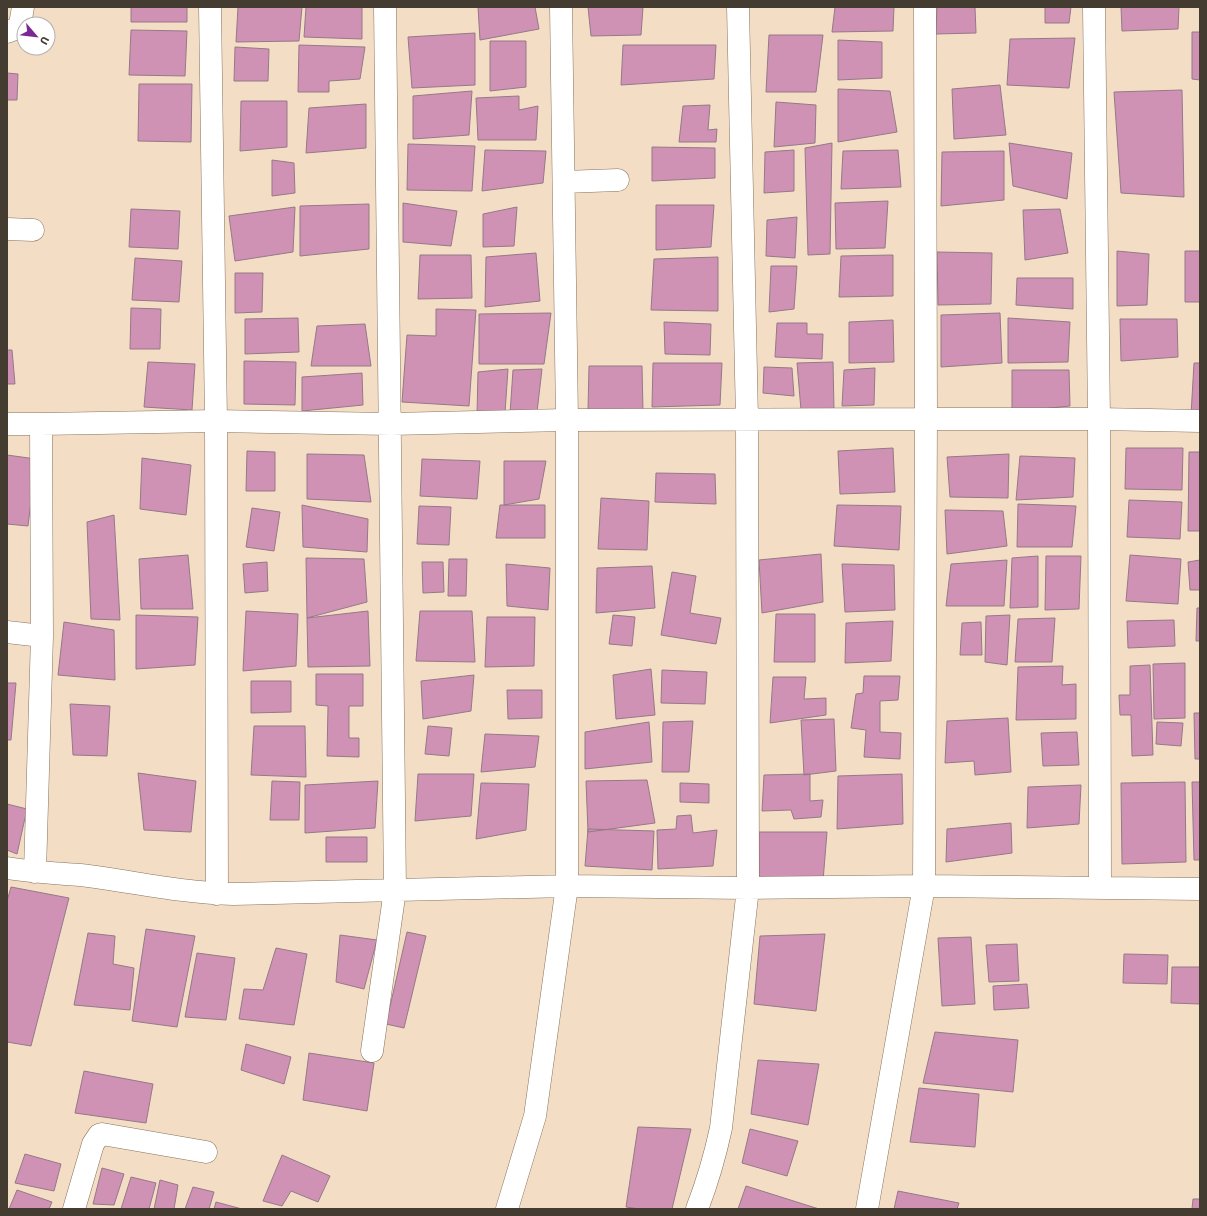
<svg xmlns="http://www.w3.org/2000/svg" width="1207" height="1216" font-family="Signika,sans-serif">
<rect width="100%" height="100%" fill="#f4ddc5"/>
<path fill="#cf92b4" stroke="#957987" d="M131,7H187V22H131Z
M238,7H302L299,41L236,42Z
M306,7H362V39L304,37Z
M478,7H535L539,29L480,40Z
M588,7H643L641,35L591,36Z
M835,7H894L893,31L832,32Z
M937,7H975L976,33L936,34Z
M1045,7H1071L1069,23H1045Z
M1121,7H1179L1178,29L1122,31Z
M131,30L187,31L185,76L129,75Z
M1192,32H1200V80L1192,79Z
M475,33V85L412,88L408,37Z
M769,35H823L816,92H766Z
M1075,38L1069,88L1007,85L1010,39Z
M838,40L882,42V78L838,80Z
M490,41H526V87L490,91Z
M299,45L365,47L360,79L329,81V92H298Z
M623,45H716L714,79L621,85Z
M235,47L269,49L268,81H234Z
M7,73L18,74L17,100H7Z
M139,84H192L191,142L138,141Z
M1000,85L1006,135L954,139L952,89Z
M838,89L890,91L897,132L838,142Z
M1182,90L1184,197L1121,193L1114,92Z
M472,91L469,135L413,139V96Z
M519,96V110L538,106L536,140H478L476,98Z
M241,101H287V147L240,151Z
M776,102L816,105L815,143L774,147Z
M366,104V148L306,153L309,108Z
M710,105L708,130L717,129L716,142H679L683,106Z
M832,143L830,254L808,255L805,148Z
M1009,143L1072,153L1067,199L1013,186Z
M408,144L475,146L472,191L407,190Z
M652,147L715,148V178L652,181Z
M485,150L546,151L543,183L482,191Z
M794,150V191L764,193L765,152Z
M898,150L901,187L841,189L843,151Z
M1004,151V200L941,206L942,152Z
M272,160L294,163L295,193L272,196Z
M888,201L885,248L836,249L835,203Z
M403,203L457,211L451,246L403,242Z
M369,204V249L300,256V206Z
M656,205H714L711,247L656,250Z
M295,207L293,252L235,261L229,216Z
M517,207L514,246L483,247V214Z
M131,209L180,211L178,249L129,247Z
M1060,209L1068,253L1025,260L1023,210Z
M797,217L795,258L766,256L767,220Z
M1117,251L1149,254L1147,305L1117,306Z
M1185,251H1200V302H1185Z
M937,252L992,253L991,304L938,305Z
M536,253L540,301L485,307L486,257Z
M420,255H471L472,298L418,299Z
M893,255V296L839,297L841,256Z
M718,257V311L651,310L654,259Z
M135,258L182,261L179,302L132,300Z
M771,266H797L794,309L769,312Z
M235,273H263L262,312L235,313Z
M1017,278H1073V309L1016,305Z
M131,308L161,309L160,349H130Z
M436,309L476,310L469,406L402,402L407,335L436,336Z
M551,313L544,364H479V314Z
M1000,313L1002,363L941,367V315Z
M298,318L299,352L245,354V319Z
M1008,318L1070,322L1068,362L1008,363Z
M1120,319H1177L1178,357L1121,361Z
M893,320L894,362L849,363V322Z
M664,322L711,324L710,355L665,354Z
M777,323H807V334H823L822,359L775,357Z
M365,324L371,366H311L317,326Z
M7,350H12L15,384H7Z
M244,361L296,362L295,405L244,404Z
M148,362L195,364L192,410L144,407Z
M833,362L834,410H801L797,363Z
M653,363H722L720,405L652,407Z
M1194,363H1200V415H1191Z
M589,366H642L643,412L588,411Z
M764,367L792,368L794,396L763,393Z
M875,368L874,405L842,406L844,370Z
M508,369L505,413L477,414L478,372Z
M542,369L537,412L510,414L513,370Z
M1012,370H1069L1070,406L1012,412Z
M362,373L363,405L302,411V377Z
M893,448L895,492L840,494L838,451Z
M1126,448H1183L1182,490L1125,489Z
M247,451L275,452V491H246Z
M1189,452H1200V531H1188Z
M307,454L364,455L371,502L307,499Z
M1009,454L1008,498L950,497L947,457Z
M7,455L36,459L28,526L7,524Z
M1020,456L1075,458L1073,497L1016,500Z
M142,458L191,465L186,515L140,509Z
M422,459L480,461L477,499L420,496Z
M504,461H546L539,499L504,505Z
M656,473L715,474L716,504L655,502Z
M601,498L649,501L647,550L598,549Z
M1129,500L1182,502L1180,539L1127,537Z
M1018,504L1076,506L1072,547H1017Z
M302,505L368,519L367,552L303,547Z
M500,505H545V538H496Z
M837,505L901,506L899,550L834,546Z
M419,506L451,507L449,545L417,544Z
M252,508L280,512L274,551L246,547Z
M945,510L1003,511L1007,546L947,554Z
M114,515L120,620L91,619L87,522Z
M821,554L823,602L762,613L759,560Z
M188,555L193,609H141L139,559Z
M1130,555L1181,559L1178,604L1126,601Z
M1038,556V607L1010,608L1012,558Z
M1046,556H1081L1079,609L1045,610Z
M306,558L364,559L367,602L307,618Z
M449,559H467L466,596H448Z
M1007,560L1004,606H946L951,564Z
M1200,560V590H1190L1188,562Z
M267,562L268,591L245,593L243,564Z
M422,562H443L444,592L423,593Z
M506,564L550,568L548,610L507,606Z
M842,564L894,565L895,610L845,612Z
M652,566L655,608L596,613L597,568Z
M672,572L696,576L690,613L721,618L716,644L661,635Z
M1197,608H1200V641H1196Z
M246,611L298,614L296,666L243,671Z
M368,611L370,666L308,667L307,618Z
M420,611H472L475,662L416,661Z
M776,614H815V662H774Z
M136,615L198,617L195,665L136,669Z
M613,615L635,617L632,646L609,644Z
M1010,615L1007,665L985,662L986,616Z
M487,617H535L534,666L485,667Z
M1055,618L1052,662H1015L1018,619Z
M1174,620L1175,646L1128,648L1127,621Z
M893,621L891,661L845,663L846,623Z
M64,622L114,630L115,680L58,675Z
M981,622L982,655H960L962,623Z
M1185,663V718L1154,719L1153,664Z
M1150,665L1153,755L1132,756L1131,715H1120L1119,695H1130V666Z
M1063,666L1062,685L1076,684V719L1016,720L1018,667Z
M651,669L655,715L616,719L613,675Z
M662,670L707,672L705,704L661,703Z
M316,674H363V706H349V738H359V757L327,756L328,706L316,705Z
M474,675L471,711L423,719L421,681Z
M864,676H900L898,700L880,701V732L901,733L900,759L864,757L866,730L851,728L856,694L863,693Z
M773,677H806L804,699L826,698V715L770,723Z
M251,681H291V712L251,713Z
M7,683H16L11,740H7Z
M507,690H542V718L508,719Z
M70,704L110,706L107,756L73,755Z
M1194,713H1200V759H1195Z
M1008,718L1011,772L975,775L974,761L945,763L947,721Z
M834,719L836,771L804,775L801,720Z
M693,721L689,772H662L663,722Z
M649,722L652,762L585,769V732Z
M1157,722L1183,723L1181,746L1156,744Z
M254,726H305L306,777L251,775Z
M428,726L452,728L449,756L425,754Z
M1077,732L1079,765L1043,766L1041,733Z
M485,734L539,736L535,767L481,772Z
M138,773L196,781L191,832L144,830Z
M418,774H474L471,816L415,821Z
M810,774V801L823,800L821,817L794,819L791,810L762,811L764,775Z
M902,774L903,824L837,829L838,776Z
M647,780L655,823L588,832L586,781Z
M272,781L300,782L299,820H270Z
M378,781L375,828L305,833V785Z
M1185,782L1186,862L1122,864L1121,783Z
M1192,782H1200V860H1194Z
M481,783L529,784L526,830L476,839Z
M680,783L709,784V803L680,802Z
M1081,785L1079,824L1027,828L1028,787Z
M7,804L27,809L17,854L7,850Z
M691,815L693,833L717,830L713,866L658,869L657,830L676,829L677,816Z
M1011,823L1012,853L946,862L947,829Z
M588,829L654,831L652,870L585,866Z
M759,832H827L823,881L759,883Z
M326,837H367V862H326Z
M11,887L69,898L31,1046L7,1042V901Z
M146,929L195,936L177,1027L132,1021Z
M407,932L426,936L404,1028L386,1024Z
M88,933L115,936L113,964L134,968L130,1010L74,1005Z
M825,934L816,1011L754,1004L760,936Z
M340,935L377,940L364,989L336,982Z
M971,937L975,1004L942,1006L938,938Z
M1017,944L1019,981L989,982L986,945Z
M276,948L307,954L294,1025L239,1019L244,989L263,990Z
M197,953L235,958L226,1020L185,1017Z
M1124,954L1168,955L1167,984L1123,983Z
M1172,967H1200V1004L1171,1003Z
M1027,984L1029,1008L994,1010L993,986Z
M935,1032L1018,1040L1013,1092L923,1083Z
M246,1044L291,1057L284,1084L241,1070Z
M309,1053L374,1063L367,1111L303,1100Z
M758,1060L819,1064L808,1125L751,1114Z
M84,1071L153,1084L146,1123L75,1113Z
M919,1088L979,1094L975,1147L910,1142Z
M638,1127L691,1129L672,1209H640L626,1207Z
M750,1129L798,1141L787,1176L742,1163Z
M25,1154L61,1164L54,1191L15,1183Z
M282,1155L330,1176L318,1202L291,1191L282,1206L263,1201Z
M102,1168L124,1174L114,1205L93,1204Z
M131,1177L156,1183L149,1209H121Z
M160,1180L178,1185L174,1209H154Z
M746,1186L819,1209H738Z
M193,1187L214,1192L209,1209H185Z
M17,1190L52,1202L49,1209H9Z
M898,1191L959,1203L957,1209H894Z
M1193,1199H1200V1209H1192Z
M216,1202L242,1209H214Z"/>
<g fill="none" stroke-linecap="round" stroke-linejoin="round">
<defs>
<path id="street" d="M210,7L216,421L217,894
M1094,7L1099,419L1100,888
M7,32L15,29L20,25L23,7
M564,182L618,180
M7,229L33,230
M7,424H41L216,421L391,424L567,420L926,419H1099L1200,421
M7,632L42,636
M7,868C31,872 55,873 80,875C131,881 181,893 233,894L567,886L748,888L924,886L1200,889
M35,872L42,636L41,424
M372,1051L395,890L385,7
M74,1209L93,1144L99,1135L102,1134L206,1152
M507,1209L535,1116L567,886V420L561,7
M697,1209C707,1183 715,1156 721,1128L748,888L747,419L738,7
M867,1209L924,886L926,419L925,7"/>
</defs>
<use href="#street" stroke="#87735d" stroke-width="23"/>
<use href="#street" stroke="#fff" stroke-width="22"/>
</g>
<rect width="1207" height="1216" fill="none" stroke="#443b31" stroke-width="16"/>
<g transform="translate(36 36) rotate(118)"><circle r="19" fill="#ffffff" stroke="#b4b1ad"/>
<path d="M0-3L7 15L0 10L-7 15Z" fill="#7c2796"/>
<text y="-6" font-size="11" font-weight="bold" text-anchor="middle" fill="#443b31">U</text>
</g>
</svg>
